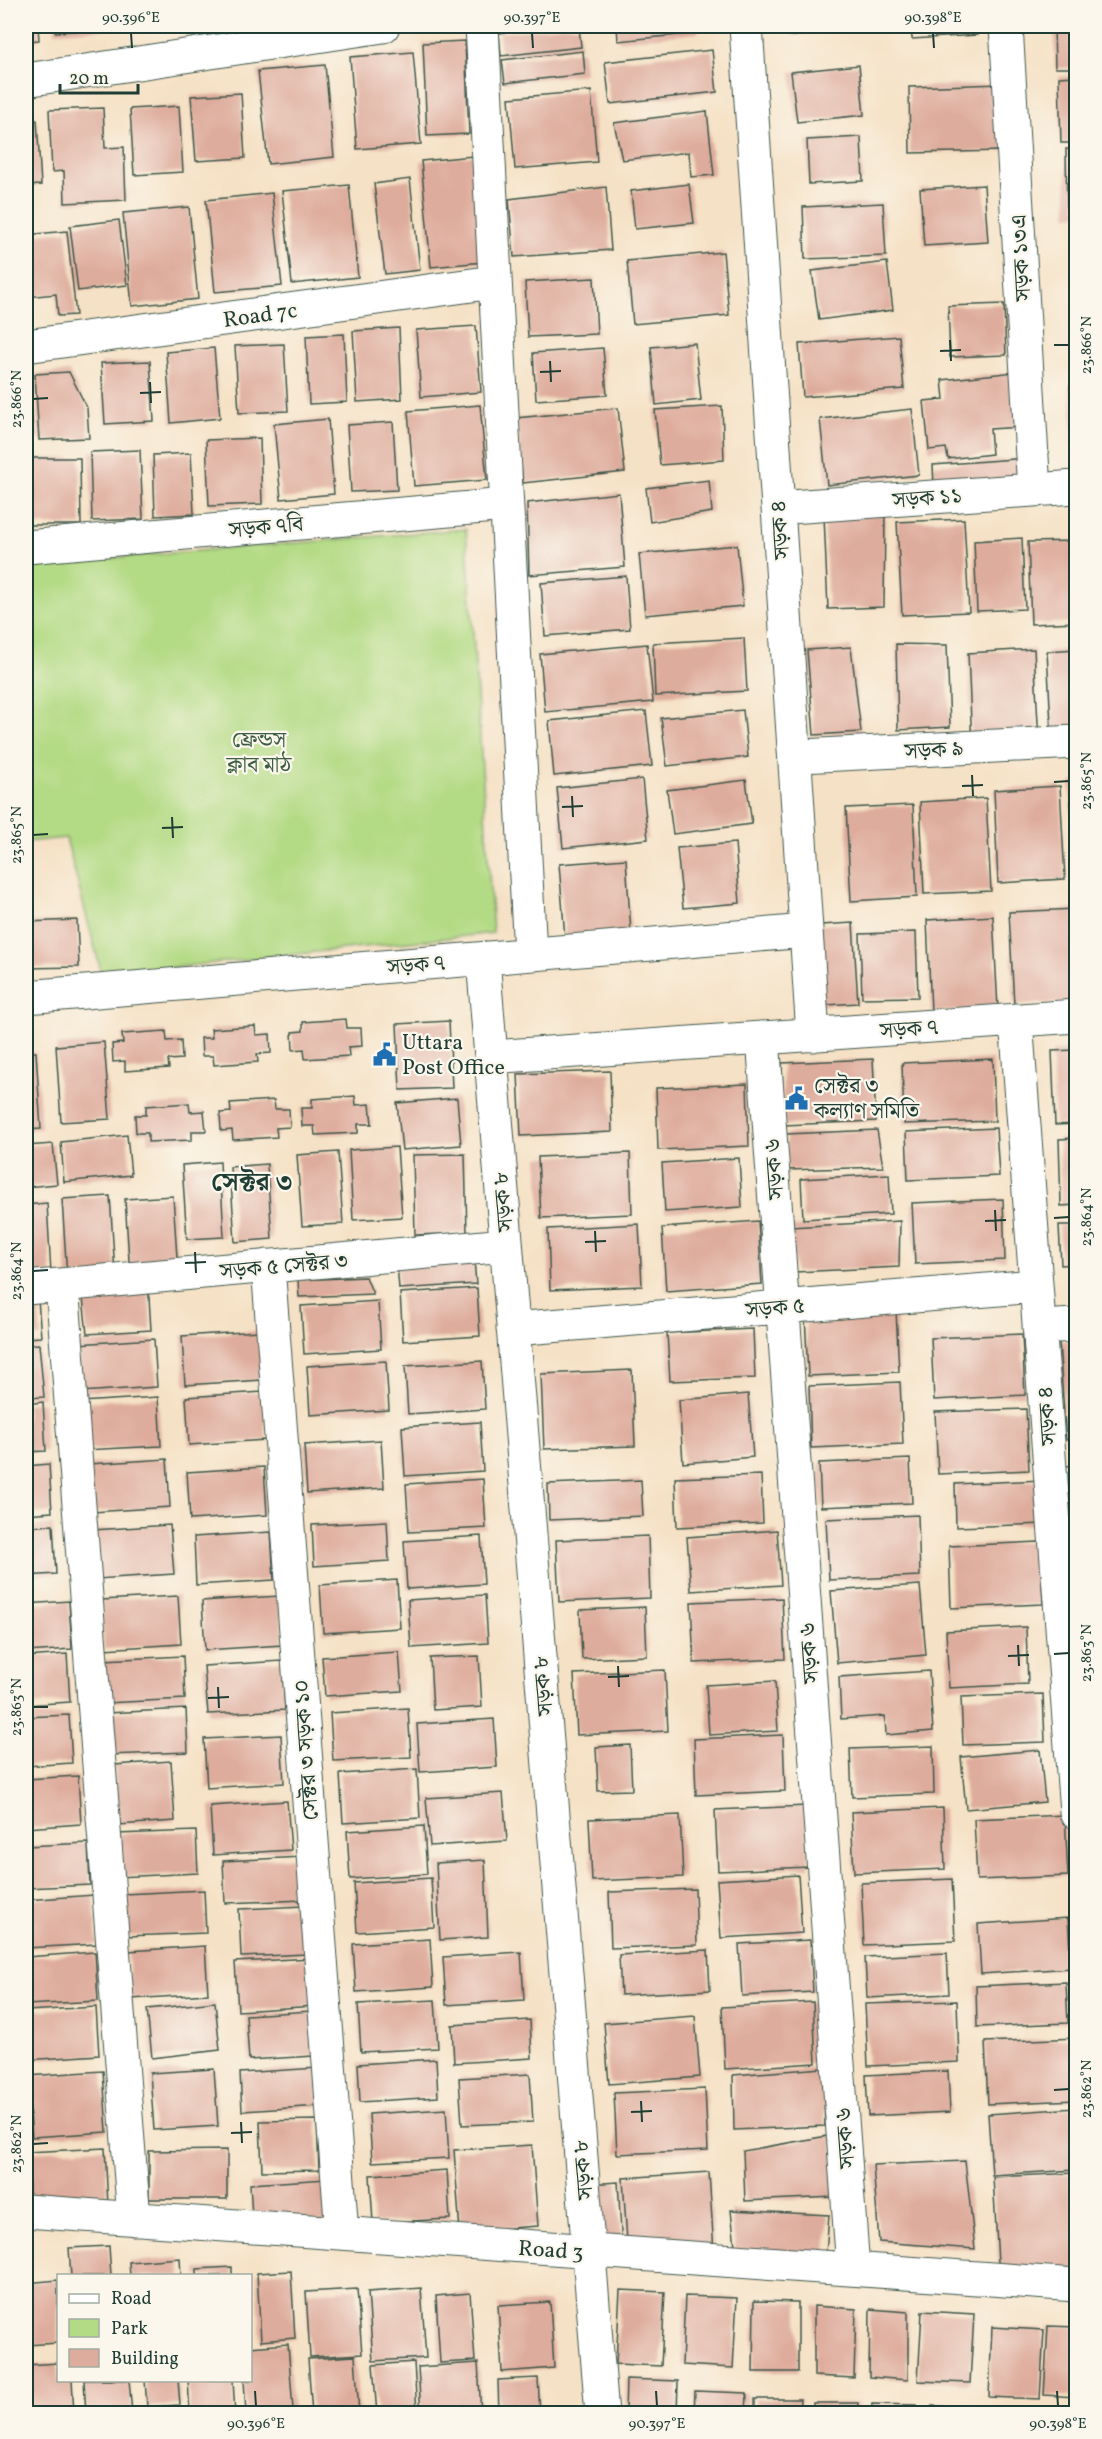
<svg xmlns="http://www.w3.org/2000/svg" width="1102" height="2439" font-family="Vollkorn,'Noto Serif Bengali',serif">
<rect width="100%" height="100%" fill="#fbf7ec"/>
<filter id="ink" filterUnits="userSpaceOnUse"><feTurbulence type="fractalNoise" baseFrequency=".0167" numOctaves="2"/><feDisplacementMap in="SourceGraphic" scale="12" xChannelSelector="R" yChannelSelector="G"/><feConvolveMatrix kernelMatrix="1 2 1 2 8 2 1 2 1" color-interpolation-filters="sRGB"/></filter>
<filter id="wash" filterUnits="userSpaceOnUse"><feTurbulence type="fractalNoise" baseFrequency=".008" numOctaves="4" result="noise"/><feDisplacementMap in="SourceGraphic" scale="24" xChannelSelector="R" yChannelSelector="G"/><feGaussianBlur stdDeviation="1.35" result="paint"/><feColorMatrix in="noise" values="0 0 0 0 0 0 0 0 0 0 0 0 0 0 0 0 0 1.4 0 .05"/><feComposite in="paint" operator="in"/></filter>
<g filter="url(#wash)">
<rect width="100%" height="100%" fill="#f5e1c5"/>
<path fill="#b3da84" stroke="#698c5c" stroke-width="1.5" d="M466,529L493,933L102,975L66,838L26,842V565Z"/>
<g id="blocks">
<path fill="#deac9c" d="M26,26H38L39,40L26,41Z
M55,26H115V29L55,32Z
M569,26H579L581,47L501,56L499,33Z
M617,26H698V33L618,41Z
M791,26H860V27L792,36Z
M911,26H977V35L912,39Z
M1054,26H1076V68H1055Z
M465,41L469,134L427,136L423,43Z
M712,50L717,92L610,104L605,62Z
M583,51L585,74L505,83L502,60Z
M413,52L421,144L357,149L350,57Z
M325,65L334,157L268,164L258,71Z
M859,65L864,115L797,122L791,72Z
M1076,76V143H1061L1059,77Z
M1002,84L1003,151L910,153L909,87Z
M591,91L597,162L515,169L509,98Z
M241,93L245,158L196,161L191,96Z
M179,106L183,172L134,175L130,109Z
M103,108L105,148L124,147L126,200L65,203L64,171L52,172L49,110Z
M707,111L714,175L691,177L689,152L622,160L614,123Z
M37,120L41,185L26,186V121Z
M861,137L863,181L809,184L807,140Z
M1066,149H1076V215L1067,216Z
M473,156L483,262L431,267L421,161Z
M410,179L420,270L385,274L374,184Z
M689,184L694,223L635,229L631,191Z
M349,185L358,277L292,284L282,191Z
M984,185L988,242L924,246L920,189Z
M606,187L611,250L514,257L509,199Z
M272,193L282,286L215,292L206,200Z
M883,203L886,256L805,259L803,207Z
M189,207L198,299L132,306L123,213Z
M119,220L127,285L78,291L70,226Z
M67,231L76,315L58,316L56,294L26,297V235Z
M723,252L729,315L633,324L627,261Z
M887,262L893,310L819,320L812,271Z
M594,278L597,334L528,337L525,282Z
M1004,304L1006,355L950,357L948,306Z
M476,326L481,392L421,397L416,330Z
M399,328L402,399L357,402L353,331Z
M344,334L347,402L309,404L306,336Z
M899,336L904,389L803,397L799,344Z
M695,343L701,400L656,405L651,347Z
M284,344L288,411L239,413L235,346Z
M214,348L220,418L171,423L166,352Z
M603,348L607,395L536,400L533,353Z
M150,361L154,421L105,424L101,363Z
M26,363H28L33,434H26Z
M69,372L87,408L89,438L39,440L35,374Z
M1015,372L1021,427L990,429L992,454L948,459L946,448L929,450L924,401L944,399L942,380Z
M1070,386H1076V456H1074Z
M480,405L487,480L414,486L408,411Z
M722,406L724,460L660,465L655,410Z
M618,408L625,472L523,483L516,418Z
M912,409L919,475L827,485L820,419Z
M328,419L334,494L281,499L274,424Z
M393,422L397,490L351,492L347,425Z
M260,438L262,504L209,506L206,440Z
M140,450L143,519L92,521L90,452Z
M191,453L194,514L155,516L153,455Z
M26,458H80L81,525H27Z
M1027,458L1028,479L934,486L933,465Z
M709,480L712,512L650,522L646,488Z
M619,493L625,567L529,575L527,503Z
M885,512L884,607L828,609L824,516Z
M964,519L969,612L902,615L897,522Z
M1022,538L1025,609L977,611L974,541Z
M1076,541V622L1031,624L1028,542Z
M737,545L743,606L645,615L639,554Z
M626,576L630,629L545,636L541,583Z
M744,638L747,691L655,696L653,643Z
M647,644L653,702L545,712L540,654Z
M896,644L947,645L950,727L898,730Z
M851,647L861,732L814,735L807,650Z
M1034,649L1039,742L972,746L968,653Z
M1076,649V742L1052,743L1047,651Z
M743,710L748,757L667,766L661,718Z
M646,711L652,766L554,776L549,721Z
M642,779L648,839L563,848L557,788Z
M746,780L752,824L673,834L667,790Z
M1076,781V859H1074L1070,782Z
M1060,786L1065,879L998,883L994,790Z
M986,798L991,891L924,894L920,802Z
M913,805L917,897L851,901L846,808Z
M735,843L740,903L683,908L677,848Z
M626,859L631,933L565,938L559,864Z
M1076,909V1002L1014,1005L1009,912Z
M993,916L998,1009L931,1012L927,920Z
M77,920L79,967L26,968V922Z
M853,923L858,1003L810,1006L805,926Z
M916,932L918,997L862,998L860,934Z
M346,1019L347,1028H361L362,1046L348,1047L349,1056L305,1059L304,1049L293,1050L292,1032L303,1031V1022Z
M449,1021L452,1088L400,1090L397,1024Z
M255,1026L256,1035L270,1034L271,1053L257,1054L258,1062L214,1065L213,1056H202L201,1038H212L211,1029Z
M166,1031L167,1041L181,1040L182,1059L168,1060L169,1068L125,1071V1061L113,1062L112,1044L123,1043L122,1034Z
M104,1042L110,1119L61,1122L56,1046Z
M1076,1050V1124L1055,1125L1052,1051Z
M26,1052H36L41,1129L26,1130Z
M873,1059L876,1121L784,1125L782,1063Z
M993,1059L995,1121L904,1124L902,1063Z
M610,1071L612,1132L521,1136L518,1074Z
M747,1084L749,1146L658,1150L656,1088Z
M355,1096L356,1105L370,1104L372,1124H358V1133L315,1135L314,1126H302L301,1108H312V1099Z
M457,1098L461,1145L402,1150L397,1103Z
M274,1100L275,1109H289L290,1127L276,1128L277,1137L233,1140L232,1130L221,1131L220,1113L231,1112L230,1103Z
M189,1103L190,1112L204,1111L206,1131H192V1140L148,1142V1133H136L135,1115H146V1106Z
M996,1128L999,1176L908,1180L906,1132Z
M877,1130L883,1167L787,1170L786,1134Z
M127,1135L131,1175L64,1182L61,1142Z
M1076,1138V1205L1061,1206L1059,1139Z
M53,1144L57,1184L26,1187V1146Z
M397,1147L402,1217L353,1220L349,1150Z
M338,1152L343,1224L302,1226L297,1155Z
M630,1153L632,1214L541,1218L538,1157Z
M465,1154L467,1233L415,1235L413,1155Z
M739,1158L742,1207L665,1212L662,1163Z
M220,1162L224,1237L187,1239L182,1165Z
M267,1164L272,1239L235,1242L230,1167Z
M889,1174L891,1214L803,1219L801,1179Z
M110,1196L115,1273L67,1276L62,1199Z
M173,1196L178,1273L130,1276L125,1199Z
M1003,1199L1005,1260L915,1264L912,1203Z
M47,1203L51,1273L26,1274V1205Z
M758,1221L762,1284L666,1291L662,1228Z
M900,1221L899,1267L795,1272L790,1227Z
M639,1224L642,1286L550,1290L548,1229Z
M1059,1225H1076V1264L1061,1265Z
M474,1259L476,1284L399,1289L397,1264Z
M366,1277L373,1294L299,1297L298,1280Z
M148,1281L151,1330L87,1334L82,1289Z
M477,1288L480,1336L403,1341L400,1293Z
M38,1300L41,1337L26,1338V1301Z
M378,1301L381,1349L304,1354L301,1306Z
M896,1310L899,1372L808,1376L805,1315Z
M753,1329L755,1378L670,1381L667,1333Z
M259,1331L262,1380L185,1385L182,1336Z
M1022,1334L1025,1395L934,1400L931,1338Z
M154,1339L157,1387L80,1392L77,1344Z
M1076,1340V1439L1066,1440L1059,1341Z
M39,1344L44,1397L26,1398V1345Z
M386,1361L389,1410L310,1415L307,1366Z
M482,1361L485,1409L408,1414L405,1366Z
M632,1370L635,1446L544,1449L541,1374Z
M900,1382L903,1444L811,1448L809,1386Z
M263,1392L266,1440L189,1445L186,1397Z
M748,1394L753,1457L683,1463L679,1400Z
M158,1397L161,1446L84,1450L81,1402Z
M43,1402L46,1451L26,1452V1404Z
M1026,1409L1029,1470L938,1474L935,1412Z
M480,1422L483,1471L405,1476L402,1427Z
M381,1440L384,1488L307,1493L304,1445Z
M167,1459L170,1507L92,1512L89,1464Z
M910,1459L912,1503L821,1507L819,1463Z
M49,1464L52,1512L26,1514V1466Z
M1076,1465V1565L1072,1566L1065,1466Z
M264,1467L267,1515L190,1520L187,1472Z
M761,1475L763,1523L677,1527L675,1478Z
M483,1479L486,1528L409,1532L406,1484Z
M641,1480L643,1516L549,1520L548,1484Z
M1043,1480L1045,1524L956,1527L955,1484Z
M918,1515L920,1576L829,1580L826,1519Z
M387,1521L389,1561L314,1566L312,1525Z
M53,1525L56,1574L26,1576V1527Z
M170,1525L174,1574L96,1579L93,1530Z
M777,1530L781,1585L691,1591L687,1537Z
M271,1532L274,1580L196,1585L194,1537Z
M481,1536L484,1584L407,1589L404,1541Z
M648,1536L650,1598L559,1602L556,1540Z
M1040,1542L1043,1604L951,1608L949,1546Z
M397,1580L400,1628L323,1633L320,1585Z
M920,1585L926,1655L837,1663L831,1591Z
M485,1595L488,1643L411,1648L408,1600Z
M178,1596L181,1644L104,1649L101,1600Z
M280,1596L283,1645L205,1650L202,1601Z
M782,1598L785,1659L694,1663L691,1602Z
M69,1601L72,1649L26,1652V1604Z
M645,1607L647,1656L582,1659L580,1610Z
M1026,1627L1028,1684L949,1688L946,1631Z
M399,1652L402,1691L325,1696L322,1657Z
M67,1654L70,1702L26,1705V1657Z
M183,1656L185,1699L106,1703L104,1660Z
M479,1656L482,1707L433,1710L430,1658Z
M282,1661L285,1710L208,1714L204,1666Z
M665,1670L668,1731L577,1735L574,1674Z
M929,1671L933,1731L886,1735L885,1716L841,1719L839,1677Z
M775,1681L778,1731L709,1735L706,1685Z
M1043,1694L1045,1742L963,1745L961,1697Z
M408,1708L411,1757L333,1761L330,1713Z
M186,1709L188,1752L108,1755L107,1713Z
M69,1715L72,1763L26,1766V1717Z
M494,1719L497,1767L420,1772L417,1724Z
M281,1735L284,1783L207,1788L204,1739Z
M783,1735L785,1791L696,1795L694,1739Z
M630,1745L632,1790L598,1791L596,1747Z
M933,1746L934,1794L852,1797L850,1749Z
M1040,1750L1045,1802L966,1809L961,1757Z
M171,1761L175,1821L118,1825L114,1765Z
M417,1769L420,1818L343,1823L340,1774Z
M78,1776L81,1824L26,1828V1779Z
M503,1793L507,1841L430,1846L426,1798Z
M287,1801L291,1850L213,1855L210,1806Z
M807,1806L809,1867L718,1871L715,1810Z
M943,1808L945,1869L854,1873L851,1812Z
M680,1815L683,1877L592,1881L589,1819Z
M1065,1815L1068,1876L977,1880L974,1819Z
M424,1826L427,1874L350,1879L347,1831Z
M196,1831L198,1873L118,1877L116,1834Z
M88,1843L90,1885L26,1888V1846Z
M302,1857L304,1900L225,1903L223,1861Z
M485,1860L488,1937L440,1940L436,1863Z
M798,1875L802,1933L721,1938L717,1880Z
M431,1878L434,1927L357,1932L354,1883Z
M952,1879L955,1941L864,1945L861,1883Z
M695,1889L697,1945L611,1948L609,1892Z
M204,1890L206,1933L127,1936L124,1894Z
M94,1895L97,1944L26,1948V1900Z
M304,1906L306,1954L241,1957L239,1909Z
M1068,1918L1071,1968L981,1974L978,1924Z
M430,1939L433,1987L356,1992L353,1944Z
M810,1940L813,1992L742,1996L739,1944Z
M205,1946L208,1994L131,1999L128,1951Z
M708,1950L710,1990L621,1995L619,1955Z
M95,1952L98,2001L26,2005V1957Z
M521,1952L524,2000L446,2005L443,1957Z
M947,1953L949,1994L867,1998L865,1957Z
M312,1958L315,2006L238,2011L235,1962Z
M1066,1982L1068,2023L977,2027L976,1986Z
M435,2000L438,2048L361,2052L358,2004Z
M957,2001L959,2062L868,2066L865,2004Z
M215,2002L220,2050L152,2058L147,2009Z
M813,2002L816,2063L725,2069L722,2007Z
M96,2007L99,2055L26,2060V2011Z
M311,2011L314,2056L249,2060L246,2015Z
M695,2016L700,2077L609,2084L604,2023Z
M530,2020L532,2058L454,2063L452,2025Z
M1076,2038V2100L988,2104L985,2042Z
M436,2059L438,2097L360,2102L358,2064Z
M318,2068L320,2106L242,2111L240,2073Z
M823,2068L825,2126L734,2130L733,2075Z
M214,2069L218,2126L154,2130L150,2073Z
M103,2071L107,2132L32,2137L27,2076Z
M948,2071L950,2112L868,2116L866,2075Z
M530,2074L533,2122L462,2125L459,2078Z
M705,2089L708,2150L617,2154L614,2093Z
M1076,2108V2170L992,2175L988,2114Z
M446,2109L449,2158L372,2162L369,2114Z
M317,2120L319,2170L262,2171L260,2121Z
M833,2135L836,2197L745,2201L743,2151Z
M532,2145L538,2226L460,2232L454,2150Z
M105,2148L108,2205L30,2209L27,2152Z
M227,2150V2199H149V2151Z
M965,2161L975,2249L879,2242L873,2165Z
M447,2170L450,2219L373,2223L370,2175Z
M709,2172L714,2252L628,2258L623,2178Z
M1076,2173V2275L999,2279L993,2177Z
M327,2179L330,2227L253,2232L250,2184Z
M618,2182L622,2247L594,2242L589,2184Z
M731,2210L829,2215L826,2254L736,2255Z
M109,2246L111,2276H71L69,2248Z
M180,2258L181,2276H130L129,2262Z
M232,2267V2276H197V2269Z
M291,2271L295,2338L261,2341L257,2273Z
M58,2280V2343L26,2345V2283Z
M421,2288L426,2358L373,2361L368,2292Z
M357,2289L362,2354L310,2357L306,2292Z
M620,2290L665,2292L661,2366L616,2364Z
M470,2293L475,2361L440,2363L436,2296Z
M685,2296L737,2298L733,2368L682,2365Z
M754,2301L798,2302V2372H753Z
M550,2302L554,2368L502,2372L498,2305Z
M814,2306L856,2309L854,2378L814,2376Z
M870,2309L908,2312V2380L869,2377Z
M922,2311L974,2314L970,2383L918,2381Z
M1048,2326L1076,2327V2397L1044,2395Z
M992,2327L1044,2330L1040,2399L989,2397Z
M288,2344L293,2410L246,2413L244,2380H250V2347Z
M355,2356L359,2414H312L308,2359Z
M414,2362L417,2414H377L373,2365Z
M58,2363V2380H72L74,2414H26V2365Z
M478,2363L481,2414H421L418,2367Z
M538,2378L540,2414H499L498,2380Z
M626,2379L678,2381L677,2414H625Z
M84,2380H129L132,2412L86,2414Z
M145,2380H178L180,2405L147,2407Z
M188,2380H233L235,2414H190Z
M695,2391L747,2393L746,2414H694Z
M755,2399H800L799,2414H755Z
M813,2403H858V2414H813Z
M872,2404L917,2405V2414H871Z
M932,2406L984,2408L983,2414H932Z"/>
</g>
</g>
<g filter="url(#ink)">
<use href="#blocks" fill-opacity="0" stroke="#3f564a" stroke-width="1.5"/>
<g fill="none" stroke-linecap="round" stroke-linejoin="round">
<defs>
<path id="minor" d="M482,26L530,954
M746,26L813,1035
M1006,26L1034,490
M26,80L383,26
M26,346L494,282
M778,503L790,507L1076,487
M26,547L506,505
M794,750L801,756L1076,742
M483,959L602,2414
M26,997L806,931
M1016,1020L1076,1812
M763,1038L853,2269
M491,1057L1076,1016
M268,1266L342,2233
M62,1285L134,2219
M26,1288L506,1245
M1039,1327L1076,1325
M513,1329L1036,1286
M26,2211L1076,2285"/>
</defs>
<use href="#minor" stroke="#3f564a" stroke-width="35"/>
<use href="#minor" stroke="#fff" stroke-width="33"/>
</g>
</g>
<path fill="none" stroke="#1f3d34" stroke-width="2" d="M131,33L132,48M532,33L533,48M933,33L934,48M950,340L951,361M1054,345H1069M940,351L961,350M550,361L551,382M540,372L561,371M150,382L151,403M140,393L161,392M33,399L48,398M972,775L973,796M1054,782L1069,781M962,786L983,785M572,796L573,817M562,807L583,806M172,817L173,838M162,828L183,827M33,835L48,834M995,1210L996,1231M1054,1218L1069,1217M985,1221L1006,1220M595,1231L596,1252M585,1242L606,1241M195,1252L196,1273M185,1263L206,1262M33,1271L48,1270M1018,1645L1019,1666M1054,1654L1069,1653M1008,1656L1029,1655M618,1666L619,1687M608,1677L629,1676M218,1687L219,1708M208,1698L229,1697M33,1707H48M1054,2090L1069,2089M641,2101L642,2122M631,2112L652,2111M241,2122L242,2143M231,2133L252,2132M33,2144L48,2143M255,2391L256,2406M656,2391L657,2406M1057,2391L1058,2406"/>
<defs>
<symbol id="civic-bare" viewBox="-9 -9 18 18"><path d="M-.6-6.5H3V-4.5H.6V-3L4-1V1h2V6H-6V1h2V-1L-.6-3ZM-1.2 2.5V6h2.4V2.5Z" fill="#1f6fb2" stroke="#fbf7ec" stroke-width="2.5" paint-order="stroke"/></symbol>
</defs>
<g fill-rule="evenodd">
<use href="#civic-bare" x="368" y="1038" width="33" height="33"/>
<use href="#civic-bare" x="780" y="1082" width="33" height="33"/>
</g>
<g text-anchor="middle" stroke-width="4.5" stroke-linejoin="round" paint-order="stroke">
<g font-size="22" fill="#1f3d34" stroke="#fbf7ec">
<text transform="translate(1020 258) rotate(-93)" y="8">সড়ক ১৩এ</text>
<text transform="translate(260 314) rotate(-8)" y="8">Road 7c</text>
<text transform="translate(927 497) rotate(-4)" y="8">সড়ক ১১</text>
<text transform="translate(266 526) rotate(-5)" y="8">সড়ক ৭বি</text>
<text transform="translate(779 530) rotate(-94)" y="8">সড়ক ৪</text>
<text transform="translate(934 749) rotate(-3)" y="8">সড়ক ৯</text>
<text transform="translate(416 964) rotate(-5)" y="8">সড়ক ৭</text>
<text transform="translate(909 1028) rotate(-4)" y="8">সড়ক ৭</text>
<text transform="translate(773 1169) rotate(-94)" y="8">সড়ক ৬</text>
<text transform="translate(502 1202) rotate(-95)" y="8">সড়ক ৮</text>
<text transform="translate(284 1265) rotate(-5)" y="8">সড়ক ৫ সেক্টর ৩</text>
<text transform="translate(775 1307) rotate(-5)" y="8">সড়ক ৫</text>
<text transform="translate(1046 1416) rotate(-94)" y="8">সড়ক ৪</text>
<text transform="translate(808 1653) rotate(-94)" y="8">সড়ক ৬</text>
<text transform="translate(542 1686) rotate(-95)" y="8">সড়ক ৮</text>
<text transform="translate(305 1750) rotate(-94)" y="8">সেক্টর ৩ সড়ক ১০</text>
<text transform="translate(844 2138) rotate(-94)" y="8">সড়ক ৬</text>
<text transform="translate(582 2170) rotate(-95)" y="8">সড়ক ৮</text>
<text transform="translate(551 2249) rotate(4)" y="8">Road 3</text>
</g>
<g font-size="22" fill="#3d5c44" stroke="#fbf7ec">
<text x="259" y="747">ফ্রেন্ডস<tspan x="259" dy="25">ক্লাব মাঠ</tspan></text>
</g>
<g font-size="22" fill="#1f3d34" stroke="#fbf7ec" text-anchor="start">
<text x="402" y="1049">Uttara<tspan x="402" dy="25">Post Office</tspan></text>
<text x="814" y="1093">সেক্টর ৩<tspan x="814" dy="25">কল্যাণ সমিতি</tspan></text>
</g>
<g font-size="26" font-weight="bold" fill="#1f3d34" stroke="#fbf7ec">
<text x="252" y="1190">সেক্টর ৩</text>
</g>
</g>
<rect width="1102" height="2439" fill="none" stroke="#fbf7ec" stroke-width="66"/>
<rect x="57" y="2274" width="195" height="108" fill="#fbf7ec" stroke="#a3ada2" stroke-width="1.5"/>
<rect x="69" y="2294" width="30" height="9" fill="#ffffff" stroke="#a3ada2" stroke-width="1.5"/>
<text x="111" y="2304" font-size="18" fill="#1f3d34">Road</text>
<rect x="69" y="2319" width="30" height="18" fill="#b3da84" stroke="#a3ada2" stroke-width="1.5"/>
<text x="111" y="2334" font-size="18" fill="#1f3d34">Park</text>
<rect x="69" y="2349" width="30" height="18" fill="#deac9c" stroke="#a3ada2" stroke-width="1.5"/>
<text x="111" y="2364" font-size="18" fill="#1f3d34">Building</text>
<path d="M60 84v9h78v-9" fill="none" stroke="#1f3d34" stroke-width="3"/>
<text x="69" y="84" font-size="18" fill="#1f3d34" stroke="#fbf7ec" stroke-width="4.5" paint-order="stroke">20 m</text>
<rect x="33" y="33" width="1036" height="2373" fill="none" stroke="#1f3d34" stroke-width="2"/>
<g font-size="15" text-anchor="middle" fill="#1f3d34">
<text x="131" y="22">90.396°E</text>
<text x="532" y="22">90.397°E</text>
<text x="933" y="22">90.398°E</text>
<text transform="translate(1086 345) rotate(-90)" y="5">23.866°N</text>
<text transform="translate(16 399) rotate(-90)" y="5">23.866°N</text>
<text transform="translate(1086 781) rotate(-90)" y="5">23.865°N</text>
<text transform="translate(16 835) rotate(-90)" y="5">23.865°N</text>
<text transform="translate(1086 1217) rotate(-90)" y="5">23.864°N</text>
<text transform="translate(16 1271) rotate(-90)" y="5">23.864°N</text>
<text transform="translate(1086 1653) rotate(-90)" y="5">23.863°N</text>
<text transform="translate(16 1707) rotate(-90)" y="5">23.863°N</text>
<text transform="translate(1086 2089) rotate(-90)" y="5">23.862°N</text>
<text transform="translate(16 2144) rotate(-90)" y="5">23.862°N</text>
<text x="256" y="2428">90.396°E</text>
<text x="657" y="2428">90.397°E</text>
<text x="1058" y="2428">90.398°E</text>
</g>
</svg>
